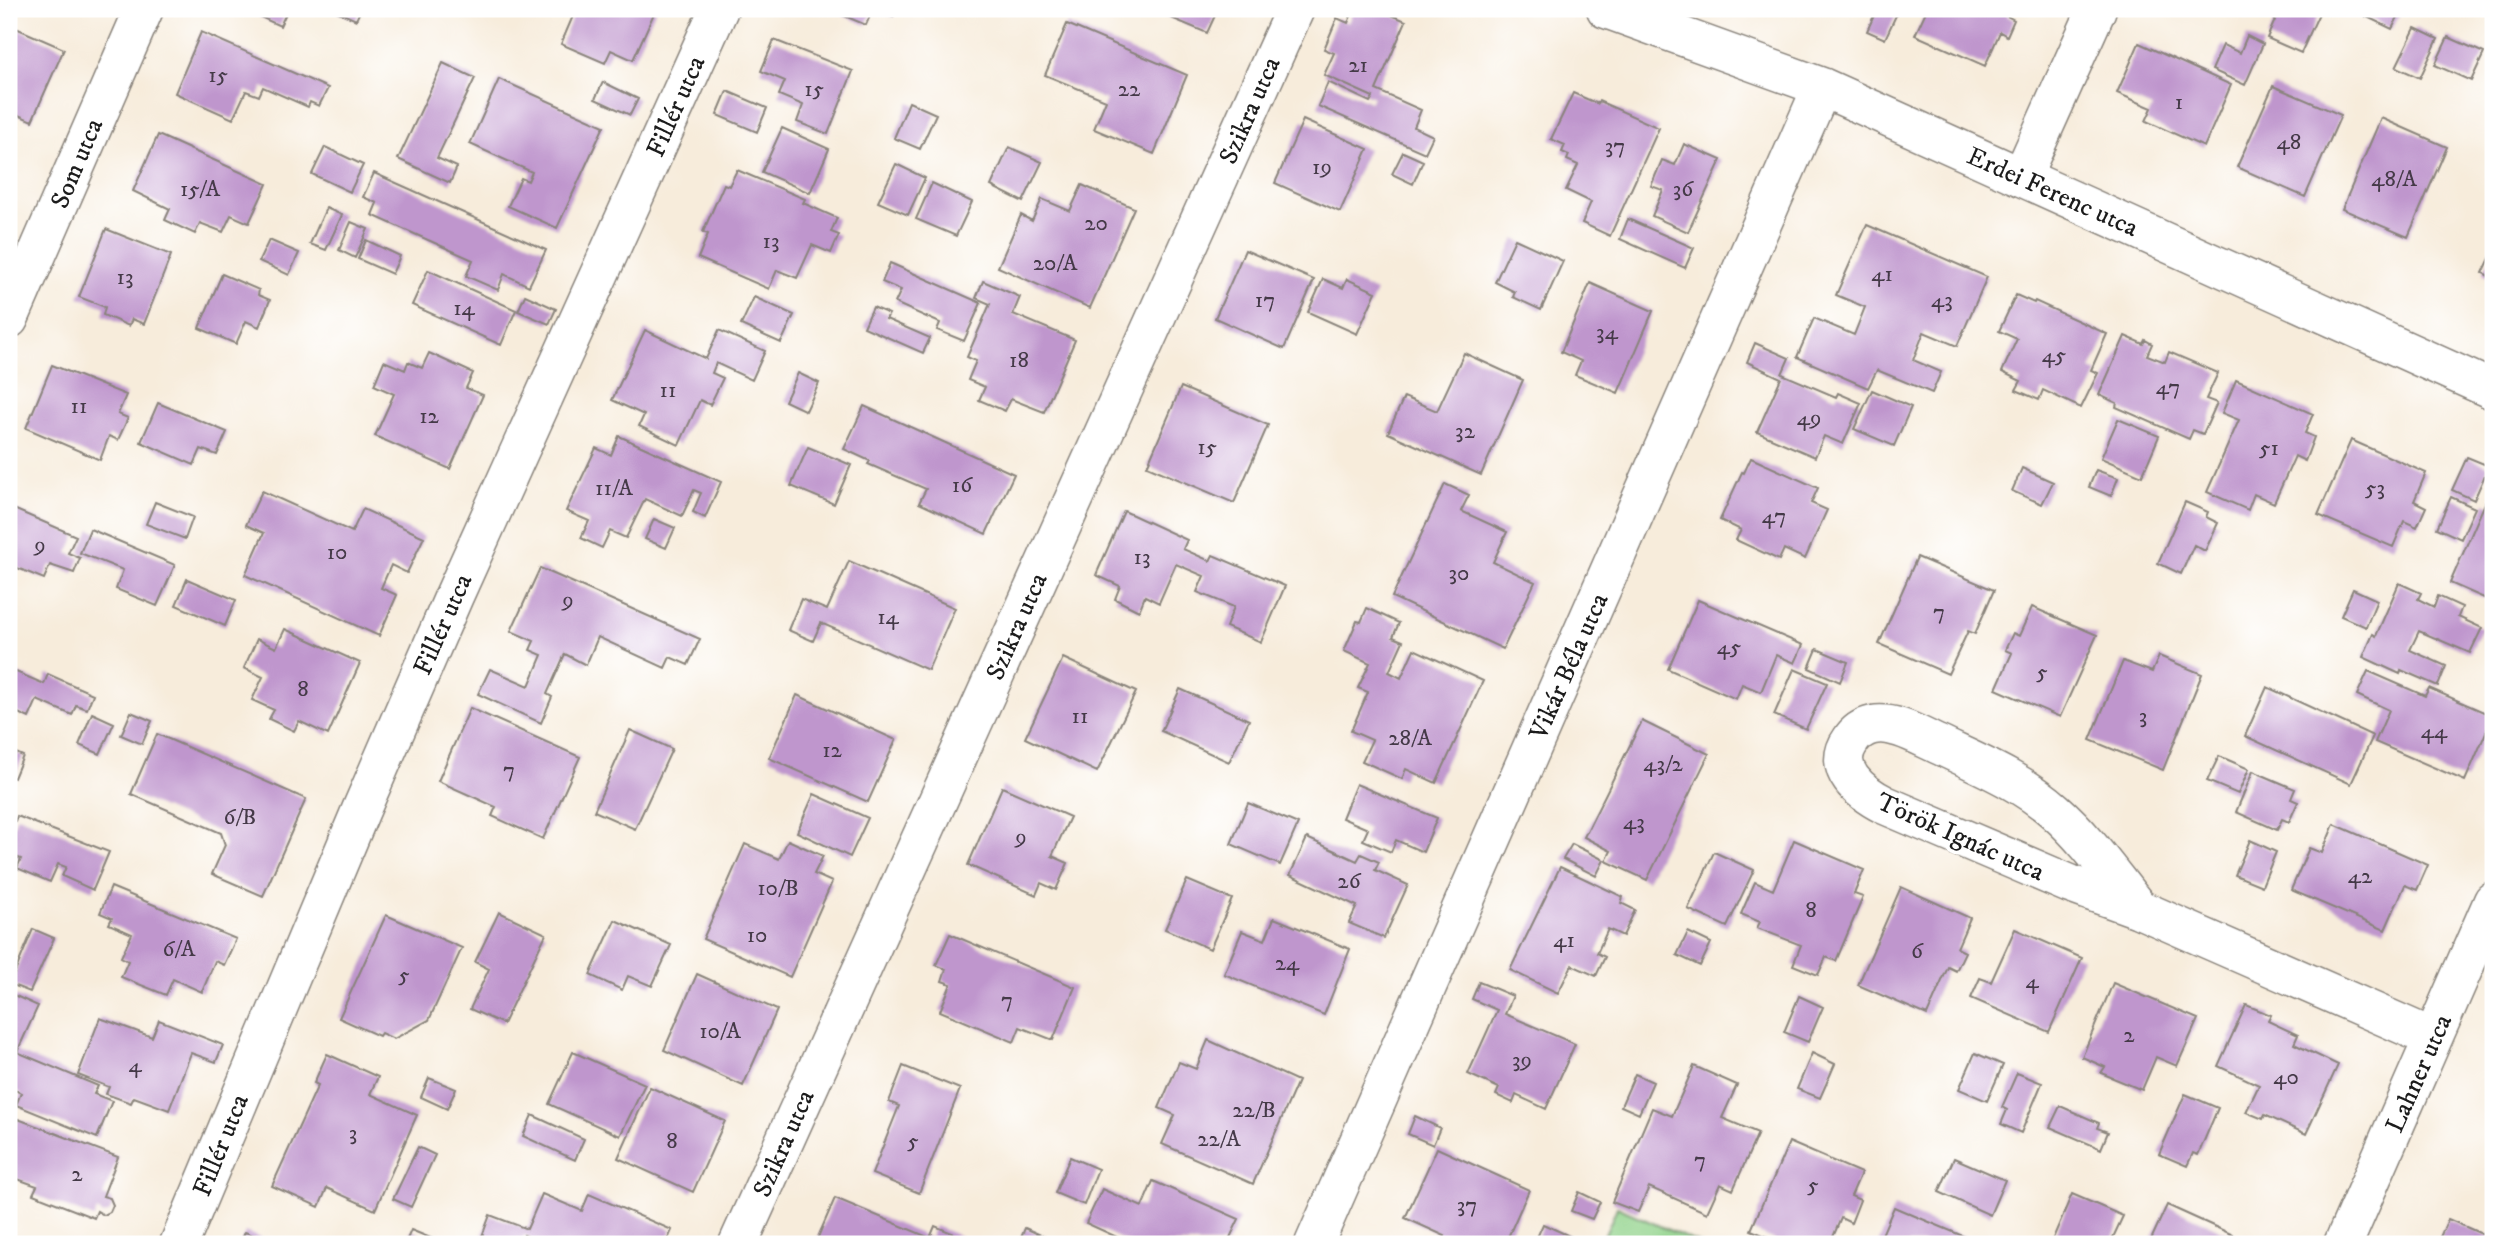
<svg xmlns="http://www.w3.org/2000/svg" width="2502" height="1253" font-family="'IM FELL DW Pica',serif">
<rect width="100%" height="100%" fill="#fff"/>
<filter id="ink" filterUnits="userSpaceOnUse"><feTurbulence type="fractalNoise" baseFrequency=".0143" numOctaves="2"/><feDisplacementMap in="SourceGraphic" scale="14" xChannelSelector="R" yChannelSelector="G"/><feConvolveMatrix kernelMatrix="1 2 1 2 8 2 1 2 1" color-interpolation-filters="sRGB"/></filter>
<filter id="wash" filterUnits="userSpaceOnUse"><feTurbulence type="fractalNoise" baseFrequency=".00686" numOctaves="4" result="noise"/><feDisplacementMap in="SourceGraphic" scale="28" xChannelSelector="R" yChannelSelector="G"/><feGaussianBlur stdDeviation="1.57" result="paint"/><feColorMatrix in="noise" values="0 0 0 0 0 0 0 0 0 0 0 0 0 0 0 0 0 1.4 0 .05"/><feComposite in="paint" operator="in"/></filter>
<g filter="url(#wash)">
<rect width="100%" height="100%" fill="#f7ecdb"/>
<path fill="#92d38b" stroke="#577854" stroke-width="2" d="M1617,1207L1700,1244H1601Z"/>
<g id="blocks">
<path fill="#bf96cd" d="M243,9H288L280,26Z
M332,9H361L356,20Z
M576,9H656L633,60L611,50L605,63L561,44Z
M828,9H873L866,25Z
M874,9H897L893,17Z
M1150,9H1218L1207,33Z
M1354,9H1377L1406,21L1376,90L1421,110L1414,127L1433,136L1425,153L1318,106L1328,82L1370,102L1373,97L1324,75L1334,53L1324,49L1337,18L1348,23Z
M1877,9H1899L1885,39L1867,31Z
M1927,9H2010L2007,16L2014,20L2007,36L2000,32L1985,66L1915,35Z
M2280,9H2321L2301,53L2267,38Z
M2369,9H2402L2392,29L2365,16Z
M1067,24L1187,75L1154,154L1094,129L1106,100L1045,75Z
M9,25L64,49L32,121L9,111Z
M2415,28L2438,39L2420,78L2396,67Z
M201,32L328,88L319,106L310,102L308,107L263,87L259,96L246,91L233,119L175,93Z
M2247,36L2263,44L2245,85L2212,70L2223,45L2240,53Z
M2448,37L2484,53L2471,81L2435,65Z
M774,40L853,71L828,134L797,122L803,105L779,95L785,81L761,71Z
M2139,43L2231,85L2204,147L2146,121L2152,108L2117,93Z
M443,63L475,78L437,158L457,167L450,183L398,159Z
M499,79L604,126L557,228L508,206L521,178L528,181L532,172L470,144Z
M603,82L638,99L630,115L595,99Z
M2273,86L2341,115L2305,197L2237,167Z
M727,91L767,108L757,132L717,115Z
M1573,93L1598,104L1599,101L1659,128L1610,236L1582,223L1591,202L1566,190L1578,165L1567,160L1569,155L1562,152L1565,145L1551,139Z
M909,102L936,114L920,149L894,138Z
M2381,118L2447,147L2408,237L2342,209Z
M1303,120L1368,149L1340,212L1275,183Z
M782,128L829,149L810,193L762,172Z
M158,135L267,184L249,223L231,215L223,232L200,223L195,234L165,220L170,209L133,191Z
M1684,144L1721,160L1688,232L1652,216L1663,190L1651,186L1662,160L1675,165Z
M325,147L363,165L350,192L312,174Z
M1009,147L1042,162L1023,202L991,186Z
M1403,152L1423,161L1413,184L1392,174Z
M896,164L925,178L908,215L878,202Z
M737,170L805,199L803,203L837,218L831,232L839,235L831,253L812,245L797,278L777,270L769,289L698,258L708,234L703,232L724,184L729,186Z
M374,173L546,250L529,286L504,274L498,290L466,276L473,260L372,215L377,203L363,197Z
M932,183L972,202L956,236L916,219Z
M1082,185L1134,208L1090,308L998,267L1021,215L1032,221L1042,199L1070,211Z
M326,208L342,215L326,250L310,244Z
M1628,219L1694,248L1685,268L1620,239Z
M351,222L368,229L355,258L339,250Z
M1867,225L1987,277L1957,346L1924,332L1913,360L1941,372L1932,393L1877,370L1868,388L1797,357L1814,318L1854,335L1865,307L1836,295Z
M106,229L171,255L144,324L132,319L129,326L103,315L105,307L79,297Z
M1515,239L1563,261L1541,310L1513,297L1515,292L1495,282Z
M269,240L299,253L289,275L259,261Z
M366,240L400,256L392,274L358,259Z
M1245,250L1314,280L1284,349L1215,318Z
M2493,252V278L2483,273Z
M890,263L981,303L964,341L937,330L940,323L895,303L901,290L882,282Z
M428,270L516,310L501,345L412,305Z
M222,274L259,290L258,295L270,300L259,327L246,321L236,344L199,328Z
M1323,279L1343,288L1347,279L1376,292L1357,334L1308,312Z
M983,281L1020,297L1013,314L1075,340L1044,412L1011,399L1005,411L979,400L985,387L968,380L976,361L967,357L990,304L976,298Z
M1590,283L1653,311L1618,393L1575,375L1581,361L1561,352Z
M525,295L556,309L549,324L518,311Z
M2016,295L2034,303L2035,301L2107,334L2091,370L2098,373L2081,408L2043,390L2039,400L2016,390L2021,381L2002,372L2017,339L1999,331Z
M754,297L794,315L781,343L741,325Z
M873,307L889,314L886,319L930,338L923,353L864,327Z
M645,330L706,359L719,330L765,351L752,380L716,363L712,373L723,378L710,405L700,400L679,445L639,426L644,415L612,400Z
M2125,336L2143,344L2145,340L2152,344L2147,355L2165,362L2169,352L2218,373L2206,399L2217,403L2203,434L2193,430L2189,439L2116,407L2117,403L2099,395Z
M1755,343L1789,358L1782,374L1836,397L1838,393L1861,403L1843,444L1824,436L1815,457L1757,432L1781,378L1747,362Z
M429,353L473,373L466,388L483,395L450,469L375,436L394,394L374,385L384,361L405,370L408,362L422,368Z
M1464,353L1523,380L1481,475L1388,433L1404,397L1437,411Z
M52,365L126,395L118,414L128,418L118,440L109,436L100,460L26,428Z
M798,373L819,383L806,411L785,401Z
M2236,380L2313,414L2305,433L2314,437L2305,461L2295,456L2274,503L2254,494L2248,510L2207,492L2239,420L2222,413Z
M1181,387L1268,425L1234,503L1147,466Z
M1872,390L1911,407L1894,446L1854,429Z
M158,403L227,432L217,455L201,449L194,465L141,442Z
M864,406L1014,474L986,534L919,503L926,489L868,464L870,461L844,449Z
M2118,419L2159,436L2142,476L2101,458Z
M619,436L721,482L705,518L693,512L701,493L694,490L682,516L645,499L626,538L610,531L602,548L581,538L589,521L566,511L596,448L611,455Z
M2351,440L2426,473L2414,501L2426,507L2417,527L2404,521L2393,547L2318,515Z
M808,447L851,465L834,504L791,486Z
M2467,457L2489,466L2474,500L2452,490Z
M1751,458L1818,488L1811,503L1827,510L1805,559L1784,549L1779,560L1736,540L1741,530L1720,520L1742,472L1744,473Z
M2022,468L2053,482L2042,504L2012,491Z
M2096,470L2118,478L2111,496L2089,487Z
M1445,484L1469,495L1461,511L1507,532L1493,562L1535,582L1503,649L1392,597Z
M262,491L352,532L363,509L424,537L407,573L391,565L381,588L397,595L379,636L245,575L264,533L246,525Z
M2451,497L2475,508L2461,539L2437,528Z
M155,502L193,517L185,539L146,524Z
M2185,502L2208,512L2206,517L2218,523L2205,551L2194,545L2181,574L2158,563Z
M2485,503L2493,507V602L2450,583Z
M9,507L76,536L68,553L80,558L74,573L50,565L44,579L15,567L9,581Z
M1124,511L1187,540L1183,549L1210,561L1213,555L1285,586L1261,642L1226,627L1234,607L1197,592L1204,576L1176,564L1159,603L1145,596L1139,611L1115,599L1120,586L1096,575Z
M654,519L675,528L666,548L645,539Z
M90,529L175,565L157,606L116,589L123,570L80,553Z
M1917,557L1994,590L1975,634L1968,631L1948,674L1879,644Z
M849,561L955,608L928,670L821,623L813,641L788,630L801,599L827,610Z
M540,568L700,639L688,665L670,657L665,668L598,637L586,665L565,654L547,694L552,697L541,723L478,694L490,669L529,686L542,655L530,650L534,641L511,631Z
M187,579L236,600L225,626L176,605Z
M2399,583L2421,593L2418,599L2434,607L2438,596L2462,607L2458,617L2482,628L2470,653L2419,631L2410,650L2446,666L2438,686L2401,670L2400,674L2363,657L2373,634L2376,636Z
M2353,589L2377,600L2366,627L2341,616Z
M1698,600L1803,645L1795,663L1776,655L1761,692L1742,684L1736,699L1668,669Z
M2032,607L2097,635L2060,717L1996,689L2012,653L2005,650L2013,633L2019,636Z
M1367,608L1399,623L1393,637L1403,641L1389,672L1401,678L1414,649L1483,681L1436,783L1406,769L1402,779L1362,761L1372,740L1351,731L1368,692L1358,688L1370,663L1344,651L1357,621L1361,622Z
M285,629L360,663L328,735L299,721L294,731L269,719L274,710L252,700L263,677L244,668L257,639L276,648Z
M1817,649L1848,662L1840,682L1809,668Z
M2159,656L2202,674L2163,770L2090,740L2123,661L2152,672Z
M1063,658L1136,692L1097,772L1025,738Z
M9,669L44,684L48,674L93,694L87,709L76,705L72,715L37,700L29,718L9,709Z
M1794,669L1827,683L1806,729L1774,715Z
M2368,671L2425,696L2429,688L2493,716L2465,781L2375,742L2389,710L2357,695Z
M2267,687L2373,736L2351,784L2245,736Z
M1180,689L1249,720L1229,762L1161,731Z
M797,695L896,740L868,802L769,758Z
M470,708L580,757L543,839L492,816L496,807L438,781Z
M131,712L152,721L142,744L121,735Z
M92,713L114,723L100,754L79,745Z
M1642,721L1709,754L1647,880L1606,861L1611,851L1584,837Z
M630,730L672,749L635,829L594,811Z
M157,734L306,799L263,896L212,874L225,845L221,833L131,794Z
M9,750L23,756L14,778L9,776Z
M2219,756L2249,769L2238,794L2207,781Z
M2253,771L2295,789L2291,799L2298,802L2289,822L2282,819L2277,830L2236,812Z
M1356,784L1437,818L1423,852L1396,840L1391,852L1363,840L1368,829L1342,818Z
M1002,787L1070,817L1052,856L1068,863L1056,890L1041,883L1036,895L968,865Z
M814,794L868,818L850,857L797,832Z
M1248,803L1298,824L1280,865L1231,844Z
M17,816L109,852L93,890L62,876L66,867L58,864L50,882L17,868L21,859L9,854V836Z
M2334,824L2428,865L2417,890L2405,885L2385,930L2291,890L2309,848L2322,853Z
M1307,838L1357,861L1361,854L1379,862L1375,870L1408,885L1384,938L1349,923L1357,906L1290,875Z
M788,840L823,856L814,874L832,882L790,977L703,939L745,844L779,859Z
M1794,840L1864,870L1854,894L1863,897L1836,961L1826,957L1818,975L1793,965L1801,945L1757,928L1760,922L1741,914L1755,882L1773,890Z
M2250,840L2276,852L2262,886L2235,875Z
M1572,844L1604,860L1596,876L1563,859Z
M1714,852L1754,870L1727,927L1688,909Z
M1560,867L1623,897L1621,903L1635,910L1623,936L1608,929L1597,953L1605,957L1596,976L1572,965L1558,993L1510,970Z
M1187,880L1232,899L1210,949L1165,929Z
M111,887L236,939L224,965L215,961L202,992L173,979L166,995L121,977L128,961L121,957L132,934L109,924L112,918L100,913Z
M1901,887L1970,918L1957,948L1965,952L1956,971L1948,967L1927,1015L1858,985Z
M499,912L546,934L503,1024L470,1009L489,969L475,962Z
M386,915L462,948L429,1020L394,1039L381,1033L379,1036L339,1018Z
M1274,918L1350,949L1324,1015L1224,974L1242,931L1265,940Z
M615,920L671,945L652,986L628,976L622,990L590,975Z
M33,929L54,938L30,992L10,984Z
M2015,929L2082,958L2049,1032L1971,998L1980,978L1991,982Z
M1688,932L1711,943L1700,966L1677,955Z
M950,934L1075,987L1053,1040L1020,1027L1014,1042L940,1011L951,984L942,981L946,969L936,965Z
M697,974L777,1010L743,1086L664,1050Z
M1479,982L1513,996L1505,1014L1575,1044L1546,1109L1516,1095L1513,1103L1496,1095L1499,1088L1468,1074L1497,1010L1472,999Z
M2113,983L2198,1019L2177,1066L2156,1057L2142,1090L2101,1073L2105,1067L2082,1057Z
M9,993L38,1006L17,1052L98,1086L94,1094L112,1101L97,1138L16,1105L21,1093L9,1087Z
M1799,996L1823,1007L1808,1042L1784,1032Z
M2246,1005L2271,1015L2268,1021L2298,1035L2294,1044L2338,1065L2306,1134L2265,1115L2263,1119L2246,1112L2259,1085L2218,1066Z
M100,1018L152,1037L159,1020L223,1045L216,1062L191,1053L169,1110L134,1097L131,1103L106,1094L109,1087L78,1075Z
M1208,1040L1298,1081L1253,1184L1162,1144L1175,1115L1159,1108L1179,1062L1196,1069Z
M573,1052L645,1084L620,1136L549,1104Z
M1812,1053L1835,1064L1820,1098L1797,1089Z
M1975,1053L2003,1065L1987,1101L1959,1089Z
M327,1054L378,1077L370,1094L417,1115L375,1210L327,1188L319,1207L272,1186L318,1085L314,1083Z
M903,1066L960,1089L919,1193L872,1174L899,1106L889,1102Z
M1694,1066L1737,1085L1722,1118L1758,1133L1733,1190L1720,1184L1707,1213L1649,1187L1638,1212L1612,1202L1652,1108L1672,1116Z
M2017,1073L2042,1083L2021,1133L2001,1124L2007,1110L2002,1107Z
M1635,1074L1653,1082L1639,1114L1621,1106Z
M429,1078L456,1089L447,1109L421,1097Z
M650,1087L725,1121L693,1192L618,1158Z
M2185,1094L2218,1108L2198,1155L2193,1153L2187,1166L2159,1154Z
M2060,1106L2099,1123L2097,1128L2108,1132L2101,1149L2050,1127Z
M532,1115L584,1139L575,1160L523,1136Z
M1415,1116L1440,1128L1433,1145L1408,1134Z
M18,1119L118,1157L103,1196L110,1198L113,1205L110,1212L104,1215L97,1211L94,1218L33,1194L37,1186L9,1176V1141Z
M1789,1142L1861,1173L1851,1196L1860,1200L1851,1223L1841,1218L1830,1244H1785L1751,1230Z
M418,1147L435,1155L411,1207L393,1199Z
M1437,1148L1529,1190L1505,1244H1441L1445,1236L1405,1218Z
M1070,1157L1098,1169L1084,1205L1055,1193Z
M1954,1158L2005,1180L1990,1215L1939,1192Z
M1153,1181L1239,1219L1227,1244H1132L1086,1223L1102,1189L1142,1207Z
M1579,1192L1600,1202L1592,1219L1571,1211Z
M542,1194L582,1211L589,1194L672,1230L666,1244H529L531,1238L524,1235L520,1244H494L481,1239L490,1215L527,1229Z
M2072,1194L2123,1216L2110,1244L2051,1243Z
M835,1198L930,1238L935,1226L979,1244H815Z
M2167,1205L2253,1244H2149Z
M1894,1207L1915,1216L1982,1244H1878Z
M2448,1219L2493,1239V1244H2426L2428,1240L2437,1244Z
M1543,1224L1587,1244H1534Z
M1025,1228L1061,1244H1027L1020,1240Z
M411,1230L445,1244H405Z
M245,1232L275,1244H240Z"/>
</g>
</g>
<g filter="url(#ink)">
<use href="#blocks" fill-opacity="0" stroke="#8a847c" stroke-width="2"/>
<g fill="none" stroke-linecap="round" stroke-linejoin="round">
<defs>
<path id="minor" d="M1606,9L1822,87L2493,390
M2022,176L2097,9
M9,319L144,9
M2139,909C2112,876 2087,839 2055,811C2021,781 1979,764 1939,745C1919,736 1895,721 1873,725C1864,727 1856,732 1851,740C1830,769 1861,793 1885,805L2070,884L2139,909L2433,1038
M179,1244L361,810L454,596L719,9
M738,1244L1295,9
M1314,1244L1822,87
M2343,1244L2493,901"/>
</defs>
<use href="#minor" stroke="#8a847c" stroke-width="41"/>
<use href="#minor" stroke="#fff" stroke-width="38"/>
</g>
</g>
<g text-anchor="middle" stroke-width="7" stroke-linejoin="round" paint-order="stroke">
<g font-size="23" fill="#453a48">
<text x="1358" y="72">21</text>
<text x="218" y="82">15</text>
<text x="814" y="96">15</text>
<text x="1129" y="96">22</text>
<text x="2179" y="109">1</text>
<text x="2289" y="149">48</text>
<text x="1615" y="153">37</text>
<text x="1322" y="174">19</text>
<text x="2394" y="186">48/A</text>
<text x="200" y="196">15/A</text>
<text x="1683" y="196">36</text>
<text x="1096" y="230">20</text>
<text x="771" y="248">13</text>
<text x="1055" y="270">20/A</text>
<text x="1882" y="281">41</text>
<text x="125" y="284">13</text>
<text x="1265" y="307">17</text>
<text x="1942" y="307">43</text>
<text x="464" y="315">14</text>
<text x="1607" y="339">34</text>
<text x="2054" y="362">45</text>
<text x="1019" y="367">18</text>
<text x="2168" y="394">47</text>
<text x="668" y="397">11</text>
<text x="79" y="413">11</text>
<text x="429" y="423">12</text>
<text x="1809" y="425">49</text>
<text x="1465" y="438">32</text>
<text x="1207" y="454">15</text>
<text x="2269" y="455">51</text>
<text x="962" y="492">16</text>
<text x="614" y="495">11/A</text>
<text x="2375" y="495">53</text>
<text x="1774" y="523">47</text>
<text x="40" y="552">9</text>
<text x="337" y="559">10</text>
<text x="1142" y="564">13</text>
<text x="1459" y="580">30</text>
<text x="568" y="607">9</text>
<text x="1939" y="619">7</text>
<text x="888" y="624">14</text>
<text x="1729" y="654">45</text>
<text x="2042" y="679">5</text>
<text x="303" y="696">8</text>
<text x="1080" y="723">11</text>
<text x="2143" y="723">3</text>
<text x="2434" y="738">44</text>
<text x="1410" y="745">28/A</text>
<text x="832" y="757">12</text>
<text x="1663" y="771">43/2</text>
<text x="509" y="777">7</text>
<text x="240" y="824">6/B</text>
<text x="1634" y="829">43</text>
<text x="1021" y="844">9</text>
<text x="2360" y="883">42</text>
<text x="1349" y="888">26</text>
<text x="778" y="895">10/B</text>
<text x="1811" y="917">8</text>
<text x="757" y="942">10</text>
<text x="1564" y="947">41</text>
<text x="179" y="956">6/A</text>
<text x="1917" y="958">6</text>
<text x="1287" y="970">24</text>
<text x="404" y="982">5</text>
<text x="2032" y="988">4</text>
<text x="1007" y="1007">7</text>
<text x="720" y="1038">10/A</text>
<text x="2129" y="1042">2</text>
<text x="1522" y="1067">39</text>
<text x="135" y="1072">4</text>
<text x="2286" y="1084">40</text>
<text x="1254" y="1117">22/B</text>
<text x="353" y="1140">3</text>
<text x="1219" y="1146">22/A</text>
<text x="672" y="1148">8</text>
<text x="913" y="1148">5</text>
<text x="1700" y="1167">7</text>
<text x="77" y="1181">2</text>
<text x="1813" y="1192">5</text>
<text x="1467" y="1212">37</text>
</g>
<g font-size="26" fill="#1c1c1c" stroke="#fff">
<text transform="translate(675 106) rotate(-66)" y="9">Fillér utca</text>
<text transform="translate(1249 110) rotate(-66)" y="9">Szikra utca</text>
<text transform="translate(76 163) rotate(-67)" y="9">Som utca</text>
<text transform="translate(2053 191) rotate(24)" y="9">Erdei Ferenc utca</text>
<text transform="translate(442 624) rotate(-66)" y="9">Fillér utca</text>
<text transform="translate(1016 626) rotate(-66)" y="9">Szikra utca</text>
<text transform="translate(1568 666) rotate(-66)" y="9">Vikár Béla utca</text>
<text transform="translate(1961 836) rotate(24)" y="9">Török Ignác utca</text>
<text transform="translate(2418 1073) rotate(-66)" y="9">Lahner utca</text>
<text transform="translate(783 1143) rotate(-66)" y="9">Szikra utca</text>
<text transform="translate(220 1145) rotate(-68)" y="9">Fillér utca</text>
</g>
</g>
<rect width="2502" height="1253" fill="none" stroke="#fff" stroke-width="35"/>
</svg>
